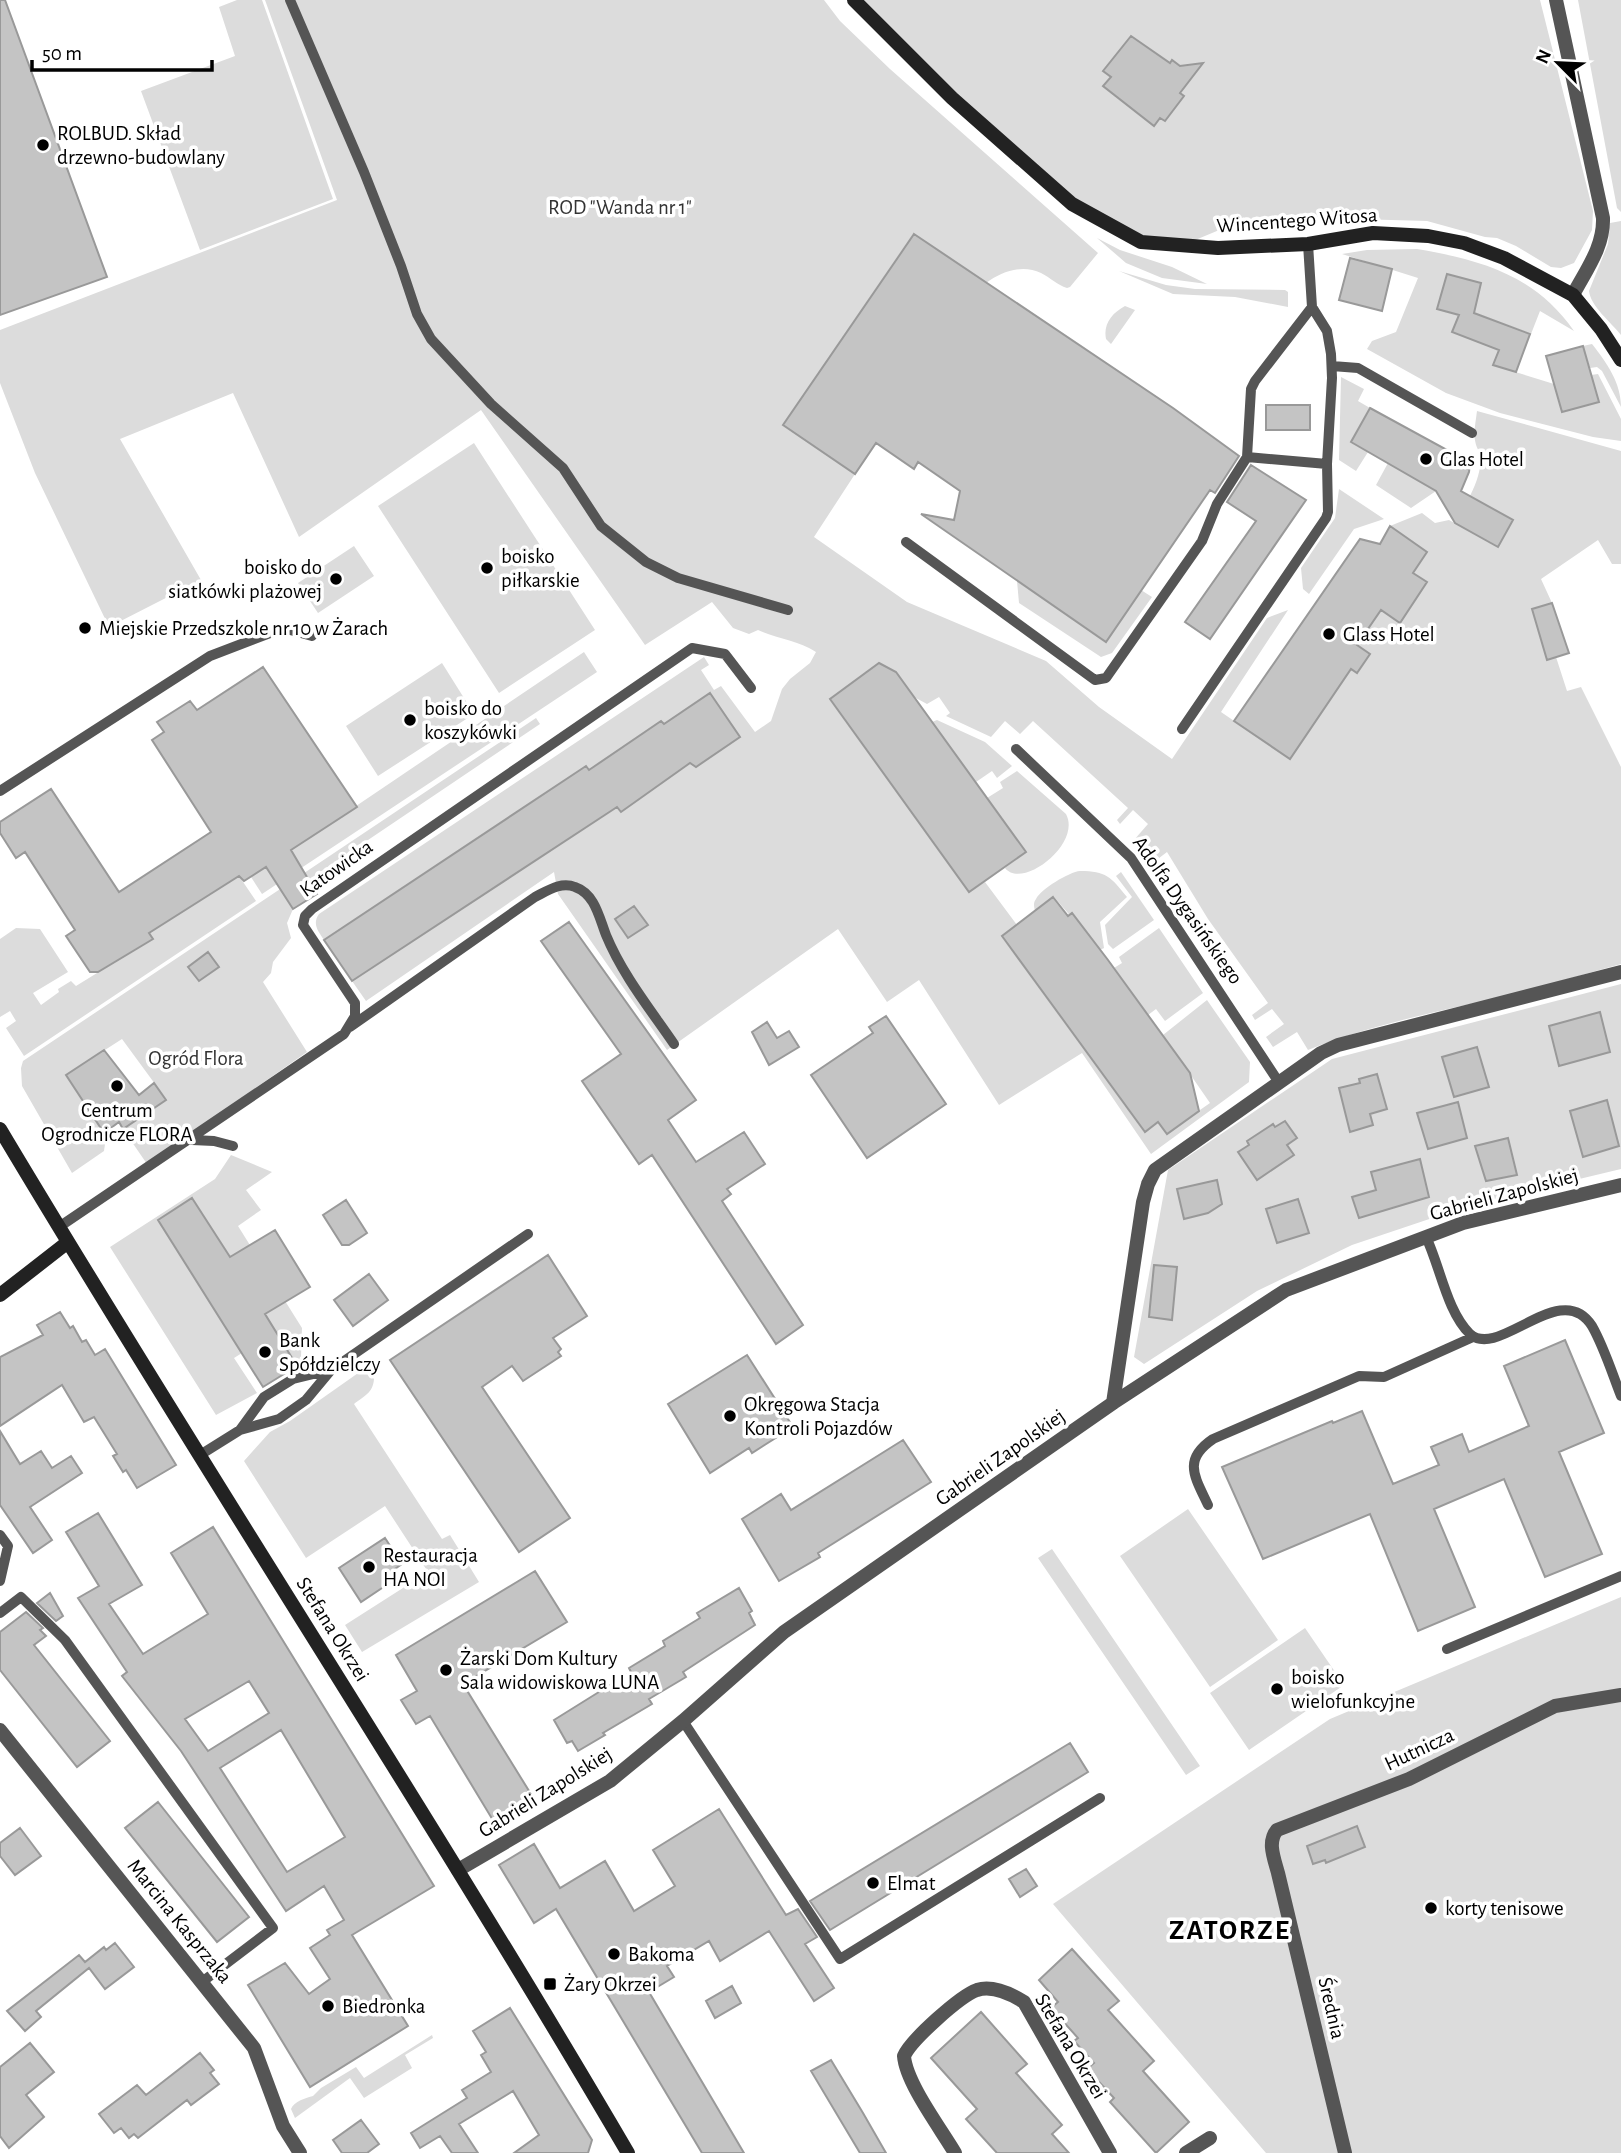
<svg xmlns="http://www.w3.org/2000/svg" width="1621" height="2153" font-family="'Alegreya Sans',sans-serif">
<rect width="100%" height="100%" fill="#fff"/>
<path fill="#dcdcdc" d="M237,0H262L333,199L200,250L141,91L235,56L219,7Z
M265,0H824L840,21L890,69L1098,253L1070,287L1067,288C1057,285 1051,278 1041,273C1023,264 1002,271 986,283L913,234L783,425L855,474L814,537L907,602L1046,661L1099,707L1172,759L1267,618L1288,610L1221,712L1290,759L1351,669L1358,673L1370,654L1357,645L1381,610L1400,623L1427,582L1413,573L1427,552L1390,526L1422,513L1435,523L1449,520L1498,547L1513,520L1470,496C1477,482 1481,470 1481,454C1471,441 1475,427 1477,411L1621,451V564H1612L1598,540L1541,579L1552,603L1533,609L1547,660L1556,657L1567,691L1581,687L1621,767V964C1581,975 1541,987 1501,997C1436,1012 1370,1025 1308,1050L1297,1032L1273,1047L1266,1037L1284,1024L1272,1009L1255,1020L1252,1015L1268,1003L1208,919L1167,852L1150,865L1134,840L1148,824L1133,810L1120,824L1117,820L1128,808L1033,721L1020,734L1005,721L991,737L946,716L950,713L939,697L927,704L914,697L896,672L879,663L830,700L969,892L985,882L1017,925L1002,937L1144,1132L1158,1122L1167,1133L1210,1103L1163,1035L1207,1000L1250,1062L1249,1082L1151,1154L1082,1053L999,1105L919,980L887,1002L838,929L667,1050L558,894L554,872L366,1001L352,981L617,807L621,811L690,763L697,766L739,737L710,693L664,724L661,721L589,770L586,766L324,940C318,931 312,924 319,914L704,657L709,665L701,670L714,690L721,686L755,732L771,721L782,689L790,679L810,663L816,652C798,640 777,639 758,630L749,634L733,628L712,602L645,645L481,410L299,537L233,393L120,439L201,580L109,627L35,473L0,383V330L337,200Z
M854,0H1540L1593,211L1592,230L1574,263L1561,268L1551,267L1516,246L1497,238L1485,237L1427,221L1320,218L1224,228L1181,246L1141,242L1072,204Z
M1578,0H1621V212L1617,208Z
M1621,221V335C1611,322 1591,307 1589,291L1608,244L1610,223Z
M1097,238L1120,250L1172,267L1207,284L1162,278L1126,263Z
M1417,249C1481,260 1535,275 1574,331L1540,311L1531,334L1462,308L1452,332L1499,350L1493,365L1554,384L1562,412L1599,402L1591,375L1598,374L1621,419V441L1593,437L1500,413L1446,393L1367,349L1372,341L1396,332L1418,278L1342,254L1367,250Z
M1119,271L1166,285L1195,289L1285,290L1288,292V307L1235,297L1173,294Z
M1125,306L1135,310L1111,344L1106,339C1103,324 1112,313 1125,306Z
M1592,344C1607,363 1621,383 1621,407L1602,371L1597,367L1590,368L1583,346Z
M1341,377L1364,389L1358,401L1370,408L1368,452L1356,471L1339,460Z
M474,443L595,630L499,693L378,506Z
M1388,463L1436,491L1411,508L1376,485Z
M1339,489L1384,519L1354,529L1309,594L1303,589L1301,568L1335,518Z
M354,546L374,576L318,613L298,583Z
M1017,581L1106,642L1141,590L1152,597L1112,653L1101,657L1019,603Z
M584,652L597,672L262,894L251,877Z
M442,663L474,714L378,776L346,726Z
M536,718L540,724L285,896L293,909L287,923L291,938L273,962L271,973L263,982L307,1052L147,1164L123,1129L166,1099L122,1039L66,1075L106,1137L104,1151L72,1173L22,1086L21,1068L23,1061Z
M937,720L985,742L1012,766L997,778L992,771L976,782L932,722Z
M1017,771L1066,814C1082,844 1022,890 1005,868L1026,852L987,798L1003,788L1000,782Z
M1080,871C1106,871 1111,877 1127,897L1100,922L1104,948L1100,950L1054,897L1035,911C1034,906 1033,903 1036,899C1041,889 1069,872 1080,871Z
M1121,872L1154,920L1113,949L1108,944L1105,925L1132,897L1116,876Z
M239,876L256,901L24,1056L6,1028L16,1021L10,1011L0,1017V939L16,928L40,929L68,972L33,993L41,1005L59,992L58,989L71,981L76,986L152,939L149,933Z
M1159,928L1203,993L1165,1021L1156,1009L1148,1015L1114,968L1122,963L1119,957Z
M1621,984V1169L1471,1205L1352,1245L1257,1291L1144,1364L1134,1357L1168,1170L1332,1059Z
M231,1155L272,1172L246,1190L261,1210L238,1226L302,1328L301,1357L297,1366L193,1199L159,1220L242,1353L234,1358L257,1393L216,1415L110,1247L215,1179Z
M366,1370L374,1379C373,1393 364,1396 354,1404L442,1539L450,1535L479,1582L362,1652L345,1625L428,1572L385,1506L306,1558L244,1461L270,1432L290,1421L361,1371Z
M1188,1509L1278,1640L1210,1687L1120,1556Z
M1052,1549L1200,1766L1186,1775L1038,1558Z
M1621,1597V2153H1266L1053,1904L1330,1719Z
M1305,1628L1344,1685L1249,1750L1210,1693Z
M432,2035L433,2038L405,2055L412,2068L364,2098L350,2078L295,2118L291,2109C294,2101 306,2098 313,2096L321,2088L356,2067L364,2078Z"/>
<path fill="#c4c4c4" stroke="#999" stroke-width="2" fill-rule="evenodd" d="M0,0H5L107,277L0,315Z
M1131,36L1170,63L1172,60L1180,66L1203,63L1180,93L1184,96L1165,121L1160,118L1154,126L1103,86L1111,77L1103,71Z
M914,234L1173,408L1239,456L1215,493L1210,490L1106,642L921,514L954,520L960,491L918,462L914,469L876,443L855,474L783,425Z
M1350,258L1392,269L1382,311L1339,300Z
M1447,274L1481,283L1474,313L1530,334L1516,372L1493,365L1499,350L1452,332L1459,315L1437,309Z
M1583,346L1599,402L1562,412L1546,356Z
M1266,405H1310V430H1266Z
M1370,408L1456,455H1471L1469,472L1461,491L1513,520L1498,547L1455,523L1436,491L1351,442Z
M1251,465L1306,500L1210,639L1185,622L1256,521L1227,502Z
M1390,526L1427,552L1413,573L1427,582L1400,623L1381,610L1357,645L1370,654L1357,673L1351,669L1290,759L1234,721L1360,539L1380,544Z
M1552,603L1569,653L1547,660L1532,609Z
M879,663L896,672L1026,852L969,892L830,699Z
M263,667L357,807L291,850L317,894L293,909L266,867L244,881L239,876L149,933L153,939L98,972H90L66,936L75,930L25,852L16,858L0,833V822L51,789L119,892L211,832L152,740L164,732L157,722L190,701L197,710Z
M710,693L740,737L696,767L690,763L621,812L617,807L352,981L324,940L586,766L589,770L661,721L664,724Z
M1053,897L1068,916L1072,913L1108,960L1190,1073L1199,1111L1167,1134L1158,1122L1145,1132L1002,936Z
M634,906L648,925L628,938L615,919Z
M569,922L696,1100L668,1120L696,1162L744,1132L765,1164L727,1189L731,1194L722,1201L803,1325L776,1344L652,1155L639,1164L582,1081L621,1054L541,941Z
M208,952L219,967L199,981L188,967Z
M1600,1012L1610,1052L1559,1066L1549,1026Z
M886,1016L946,1104L867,1158L811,1075L873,1033L869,1027Z
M767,1022L777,1038L789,1031L799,1047L769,1065L752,1032Z
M1477,1047L1489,1087L1454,1097L1442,1057Z
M104,1050L139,1095L154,1083L166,1100L123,1129L119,1122L104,1133L66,1075Z
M1377,1074L1387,1109L1370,1114L1373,1125L1350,1132L1339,1088L1360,1083L1359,1079Z
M1607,1100L1619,1146L1583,1157L1570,1111Z
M1458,1102L1467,1138L1428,1149L1417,1113Z
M1285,1121L1297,1138L1287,1145L1294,1155L1257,1180L1238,1152L1249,1145L1247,1141L1273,1124L1275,1127Z
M1508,1138L1517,1175L1486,1181L1475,1146Z
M1420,1159L1429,1197L1359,1218L1352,1197L1376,1190L1371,1172Z
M1217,1180L1222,1204L1208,1213L1184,1219L1177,1189Z
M192,1198L230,1257L275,1230L310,1287L265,1314L297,1366L263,1387L158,1220Z
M1298,1199L1309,1233L1277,1243L1266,1209Z
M346,1200L367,1233L349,1245H342L323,1215Z
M548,1255L587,1316L553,1338L561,1349L558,1352L561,1356L523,1381L512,1366L482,1387L570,1518L519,1552L390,1360Z
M1154,1265L1177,1267L1172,1320L1149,1317Z
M369,1274L388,1300L353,1326L334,1300Z
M60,1312L70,1328L73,1326L82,1342L86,1340L95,1355L105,1349L176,1465L137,1488L126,1470L123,1472L113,1456L117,1454L94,1417L84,1422L62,1385L0,1426V1357L43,1335L37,1325Z
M1565,1340L1604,1433L1559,1452L1602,1554L1545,1577L1504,1479L1434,1509L1475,1607L1418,1631L1370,1514L1263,1559L1222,1467L1332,1421L1333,1423L1362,1411L1393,1484L1439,1465L1431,1447L1462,1434L1469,1452L1529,1426L1504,1366Z
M747,1355L793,1427L752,1453L749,1448L710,1473L668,1404Z
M0,1431L20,1464L41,1451L52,1468L71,1456L82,1473L30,1507L52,1540L33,1553L0,1505Z
M903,1440L931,1482L818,1553L820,1557L779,1581L742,1519L781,1494L791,1510Z
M98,1513L142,1585L109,1604L143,1654L208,1614L171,1553L213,1527L434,1886L352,1935L408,2026L310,2087L248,1985L285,1963L309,1994L330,1979L310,1948L330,1935L327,1930L344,1920L324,1886L286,1911L181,1751L122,1676L127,1672L78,1598L99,1586L66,1532ZM249,1681L269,1713L208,1751L185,1719ZM281,1730L345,1837L287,1872L220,1768Z
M385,1538L402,1564L392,1571L395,1575L389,1578L391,1582L361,1602L339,1568Z
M535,1571L567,1622L463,1684L534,1799L494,1822L430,1716L416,1724L401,1700L417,1691L396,1655Z
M739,1588L752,1611L749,1613L755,1625L683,1672L686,1677L649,1699L652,1704L603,1733L605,1735L578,1751L572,1741L567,1743L554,1720L631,1672L629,1668L665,1646L663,1641L700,1618L697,1613Z
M50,1593L63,1616L56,1621L37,1603Z
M26,1612L43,1628L40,1630L46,1636L34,1645L110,1741L77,1767L0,1670V1632Z
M1070,1743L1088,1772L830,1930L810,1901Z
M158,1802L249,1917L217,1942L125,1828Z
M719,1809L786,1915L798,1909L817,1937L805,1944L834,1988L814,2001L769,1931L720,1961L709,1941L667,1966L674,1977L649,1992L744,2153H702L556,1909L534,1923L499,1865L534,1844L560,1888L605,1861L634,1911L675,1886L653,1850Z
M1357,1826L1365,1847L1326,1863L1325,1860L1313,1864L1307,1846Z
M20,1828L41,1856L15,1875L0,1856V1843Z
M1026,1869L1037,1886L1020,1897L1009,1879Z
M115,1943L134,1967L105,1989L89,1968L36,2011L41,2017L25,2031L7,2011L79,1955L85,1962L104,1947L106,1950Z
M1072,1949L1119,2001L1108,2010L1154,2061L1143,2071L1189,2122L1156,2153L1110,2102L1114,2098L1087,2069L1094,2063L1074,2041L1078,2038L1051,2008L1058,2002L1039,1980Z
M732,1986L741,2003L715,2018L706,2001Z
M510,2008L592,2140L588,2153H514L539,2135L513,2091L459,2124L478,2153H452L440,2136L420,2148L411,2133L467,2098L462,2090L491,2072L481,2055L486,2052L473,2031Z
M981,2012L1027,2064L1016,2073L1062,2125L1052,2134L1069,2153H997L966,2119L977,2109L931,2058Z
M30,2043L54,2072L26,2095L44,2117L9,2148L0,2136V2067Z
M200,2053L214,2070L210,2073L219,2084L191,2105L187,2100L138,2138L134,2134L129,2138L121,2128L114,2133L99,2114L137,2085L146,2095Z
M831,2060L863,2113L886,2153H860L811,2071Z
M361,2120L379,2144L367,2153H342L333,2140Z"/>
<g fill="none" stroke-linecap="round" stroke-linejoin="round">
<path stroke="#555" stroke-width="10" d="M290,0L364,172L401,266L417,314L431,339L491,404L563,468L601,526L646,562L678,578L788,610
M1332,366L1358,368L1472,433
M1247,457L1327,464
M906,542L1095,680L1106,678L1202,541L1217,504L1247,457L1251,389L1255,381L1312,307
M1182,729L1326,518L1328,512L1327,464L1332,378L1331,354L1327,331L1312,307L1308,244
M1016,749L1131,858L1278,1081
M0,791L210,656L283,628L312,636
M350,1027L535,897C547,891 561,881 575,887C595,894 599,917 606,935C622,974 650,1009 674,1044
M192,1140L214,1141L233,1146
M59,1227L344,1034L355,1016V1003L303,925L305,916L312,909L692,648L725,654L751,688
M1426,1237C1440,1266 1447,1312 1470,1334C1499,1360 1561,1277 1592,1326C1604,1347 1612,1373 1621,1396
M240,1430L264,1397L293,1379L330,1370
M200,1455L240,1430L279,1419L306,1400L331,1370L528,1234
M1208,1505C1195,1477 1182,1460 1213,1439L1359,1376L1384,1377L1473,1337
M0,1535L8,1546L0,1581
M0,1613L21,1597L65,1640L273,1928L202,1982
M1447,1649L1621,1576
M683,1721L840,1959L1100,1798"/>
<path stroke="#555" stroke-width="14" d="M1556,0L1603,218C1604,247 1586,270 1573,295
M1113,1403L1143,1202L1148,1184L1155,1170L1321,1053L1338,1045L1621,972
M0,1730L254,2048L283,2126L300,2153
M458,1870L610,1781L683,1721L784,1632L1113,1403L1286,1290L1463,1223L1621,1185
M955,2153C941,2129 906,2083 904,2056C911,2040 960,1996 977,1990C993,1985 1011,1994 1024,2002L1110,2153
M1186,2153L1210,2138
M1345,2153L1278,1873C1274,1858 1267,1842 1277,1830L1409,1779L1555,1706L1621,1695"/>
<path stroke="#222" stroke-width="14" d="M854,0L952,98L1072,204L1141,242L1218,248L1308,244L1373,233L1428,236L1464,243L1504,258L1573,295L1601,329L1621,360
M0,1129C205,1473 426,1808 628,2153
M0,1295L68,1242"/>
</g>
<g fill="#000" stroke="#fff" stroke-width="2.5">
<circle cx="43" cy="145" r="7"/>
<circle cx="1426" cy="459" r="7"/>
<circle cx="487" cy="568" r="7"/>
<circle cx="336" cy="579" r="7"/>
<circle cx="85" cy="628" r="7"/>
<circle cx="1329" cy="634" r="7"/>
<circle cx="410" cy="720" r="7"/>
<circle cx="117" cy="1086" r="7"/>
<circle cx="265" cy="1352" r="7"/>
<circle cx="730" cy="1416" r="7"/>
<circle cx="369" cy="1567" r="7"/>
<circle cx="446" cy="1670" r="7"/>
<circle cx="1277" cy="1689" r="7"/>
<circle cx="873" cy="1883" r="7"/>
<circle cx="1431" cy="1908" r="7"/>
<circle cx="614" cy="1954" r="7"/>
<rect x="543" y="1977" width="14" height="14" rx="3.5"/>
<circle cx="328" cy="2006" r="7"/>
</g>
<g text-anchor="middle" stroke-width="7" stroke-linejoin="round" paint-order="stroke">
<g font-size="21" fill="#000" stroke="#fff" text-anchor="start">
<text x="57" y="140">ROLBUD. Skład<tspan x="57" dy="24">drzewno-budowlany</tspan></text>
<text x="1440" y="466">Glas Hotel</text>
<text x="501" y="563">boisko<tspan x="501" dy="24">piłkarskie</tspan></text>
<text x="322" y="574" text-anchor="end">boisko do<tspan x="322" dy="24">siatkówki plażowej</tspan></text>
<text x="99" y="635">Miejskie Przedszkole nr 10 w Żarach</text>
<text x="1343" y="641">Glass Hotel</text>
<text x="424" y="715">boisko do<tspan x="424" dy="24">koszykówki</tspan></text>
<text x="117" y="1117" text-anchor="middle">Centrum<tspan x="117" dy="24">Ogrodnicze FLORA</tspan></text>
<text x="279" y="1347">Bank<tspan x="279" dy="24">Spółdzielczy</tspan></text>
<text x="744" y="1411">Okręgowa Stacja<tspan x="744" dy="24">Kontroli Pojazdów</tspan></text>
<text x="383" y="1562">Restauracja<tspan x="383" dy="24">HA NOI</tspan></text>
<text x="460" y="1665">Żarski Dom Kultury<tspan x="460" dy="24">Sala widowiskowa LUNA</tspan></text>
<text x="1291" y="1684">boisko<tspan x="1291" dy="24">wielofunkcyjne</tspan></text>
<text x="887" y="1890">Elmat</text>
<text x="1445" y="1915">korty tenisowe</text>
<text x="628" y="1961">Bakoma</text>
<text x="564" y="1991">Żary Okrzei</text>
<text x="342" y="2013">Biedronka</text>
</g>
<g font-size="21" fill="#333" stroke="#fff">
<text x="620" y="214">ROD "Wanda nr 1"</text>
<text x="196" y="1065">Ogród Flora</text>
</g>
<g font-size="21" fill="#000" stroke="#fff">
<text transform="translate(1297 220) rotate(-4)" y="7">Wincentego Witosa</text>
<text transform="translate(336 868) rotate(-35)" y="7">Katowicka</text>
<text transform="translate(1188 910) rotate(55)" y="7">Adolfa Dygasińskiego</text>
<text transform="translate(1504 1194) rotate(-15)" y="7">Gabrieli Zapolskiej</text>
<text transform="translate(1000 1457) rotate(-35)" y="7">Gabrieli Zapolskiej</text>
<text transform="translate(333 1629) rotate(58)" y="7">Stefana Okrzei</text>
<text transform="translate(1419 1749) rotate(-25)" y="7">Hutnicza</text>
<text transform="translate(545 1792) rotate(-32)" y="7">Gabrieli Zapolskiej</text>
<text transform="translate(180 1921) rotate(51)" y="7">Marcina Kasprzaka</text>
<text transform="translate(1332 2008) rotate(77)" y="7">Średnia</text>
<text transform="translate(1071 2046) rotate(59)" y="7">Stefana Okrzei</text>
</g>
<g font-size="28" font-weight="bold" letter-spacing="2" fill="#000" stroke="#fff">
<text x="1230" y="1939">ZATORZE</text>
</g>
</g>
<g transform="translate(1558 63) rotate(294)" stroke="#ffffff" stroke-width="5" paint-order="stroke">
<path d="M0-5L12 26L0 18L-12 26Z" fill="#000000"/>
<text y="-10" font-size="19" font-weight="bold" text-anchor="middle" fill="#000000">N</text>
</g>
<path d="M32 60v10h180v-10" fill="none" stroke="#000000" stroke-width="3.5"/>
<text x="42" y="60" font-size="21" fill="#000000" stroke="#ffffff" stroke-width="5" paint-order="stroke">50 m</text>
</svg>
